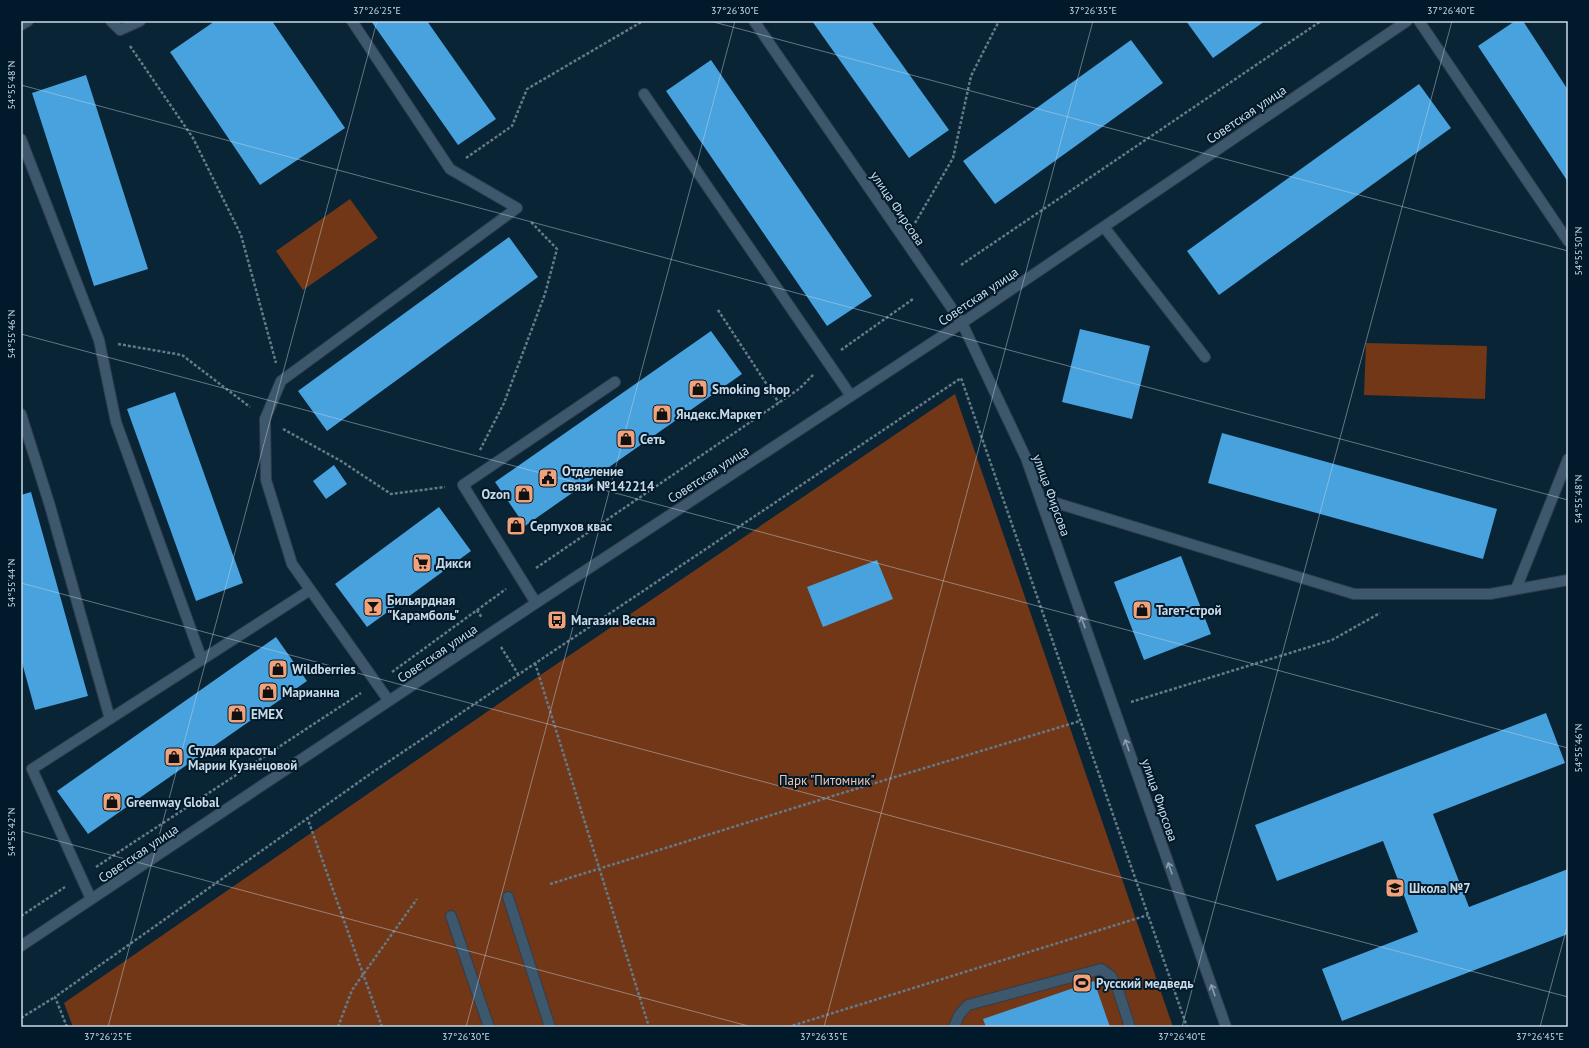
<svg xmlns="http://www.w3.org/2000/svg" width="1589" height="1048" font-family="'PT Sans',sans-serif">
<rect width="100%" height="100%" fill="#092435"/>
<path fill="#723716" d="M350,199L378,238L303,290L276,251Z
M1366,343L1487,346L1485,399L1364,395Z
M955,394L1173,1027H73L64,1003L539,676Z"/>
<path fill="#48a2de" d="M215,21H272L345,128L260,185L170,52Z
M371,21H427L496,119L458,145Z
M812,21H871L949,130L909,158Z
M1186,21H1265L1213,58Z
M1515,21H1523L1568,90V182L1478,46Z
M1131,40L1163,83L995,204L963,161Z
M711,60L872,296L827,326L666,91Z
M86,75L148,269L94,286L32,93Z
M1419,84L1451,128L1219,295L1187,251Z
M509,237L538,277L327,431L298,391Z
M1080,329L1150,346L1132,419L1062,402Z
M711,331L742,374L525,526L495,482Z
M175,392L243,583L196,601L127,409Z
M1222,433L1497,509L1483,559L1208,483Z
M334,465L347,484L326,499L313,481Z
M31,492L88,696L35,710L21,659V495Z
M439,507L471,551L367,627L335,584Z
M1181,556L1211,634L1144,660L1114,582Z
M877,560L893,599L823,627L807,587Z
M276,637L307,681L88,834L57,791Z
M1546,713L1565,763L1433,814L1469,907L1568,869V934L1342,1021L1322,969L1418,932L1383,841L1277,881L1255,825Z
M1094,981L1110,1027H986L983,1019Z"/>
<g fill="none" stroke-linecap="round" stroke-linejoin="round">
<defs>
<path id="minor" d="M111,21L120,30L140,21
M352,21L450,169L517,208L281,381L265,419L266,480L292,564L389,701
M754,21L962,323L1026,458L1226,1027
M1419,21L1568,241
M21,25L28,21
M644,94L851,396
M21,139L99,340L116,422L202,660
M1104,227L1205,357
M21,414L50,506L110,719
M1040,498L1354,594H1490L1568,580
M1516,589L1568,459
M536,603L463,485L615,382
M508,897L550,1027
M91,899L32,769L310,590
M451,916L489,1027
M21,946L536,603L962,323L1407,21
M954,1027L959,1015L968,1005L1101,969L1111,976L1117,987L1130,1027"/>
</defs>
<use href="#minor" stroke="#313d4c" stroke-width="12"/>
<path stroke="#657a89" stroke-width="2.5" stroke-dasharray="3 2" stroke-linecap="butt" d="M130,46L193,138L241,235L276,363
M466,158L512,126L527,89L643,21
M915,223L953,158L971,76L999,21
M961,265L1321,21
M718,310L779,403
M118,344L182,355L250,407
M841,350L913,299
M283,429L341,461L391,494L445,487
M480,450L504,403L545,294L557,249L530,221
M536,568L799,389L814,374
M477,610L482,618
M501,647L518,674
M535,663L649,1027
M392,672L506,589
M1131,702L1332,640L1380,613
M307,817L382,1027
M96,867L361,693
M550,884L839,794L1080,721
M21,916L65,887
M21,1018L55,997
M67,1027L55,997L373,772L961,378L1187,1027
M338,1027L352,990L417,899
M788,1027L1148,915"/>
<use href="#minor" stroke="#3d586c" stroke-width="10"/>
</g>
<defs><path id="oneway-shaft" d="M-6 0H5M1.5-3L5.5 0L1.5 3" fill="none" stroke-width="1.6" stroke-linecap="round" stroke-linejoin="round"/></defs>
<g stroke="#8ba0af">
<use href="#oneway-shaft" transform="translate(1083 622) rotate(-109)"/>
<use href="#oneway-shaft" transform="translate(1127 745) rotate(-109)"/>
<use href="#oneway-shaft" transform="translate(1170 868) rotate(-109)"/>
<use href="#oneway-shaft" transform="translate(1213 990) rotate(-109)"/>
</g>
<path fill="none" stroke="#cbdae6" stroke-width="1" stroke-opacity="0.45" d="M710,21L1568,251M21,85L1568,500M21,334L1568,748M21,583L1568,997M21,831L752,1027M108,1027L377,21M466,1027L735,21M824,1027L1093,21M1182,1027L1452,21M1540,1027L1568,923"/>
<defs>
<symbol id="shop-square" viewBox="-11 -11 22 22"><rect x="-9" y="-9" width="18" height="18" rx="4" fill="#f1a27b" stroke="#011a2b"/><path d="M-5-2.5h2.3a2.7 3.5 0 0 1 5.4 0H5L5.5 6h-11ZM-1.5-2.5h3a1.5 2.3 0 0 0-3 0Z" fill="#111"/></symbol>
<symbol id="civic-square" viewBox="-11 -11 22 22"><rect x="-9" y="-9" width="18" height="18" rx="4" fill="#f1a27b" stroke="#011a2b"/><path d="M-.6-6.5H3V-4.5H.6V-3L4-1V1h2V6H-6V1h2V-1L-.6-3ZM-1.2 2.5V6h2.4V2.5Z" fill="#111"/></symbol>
<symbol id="supermarket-square" viewBox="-11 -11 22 22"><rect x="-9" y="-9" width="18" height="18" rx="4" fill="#f1a27b" stroke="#011a2b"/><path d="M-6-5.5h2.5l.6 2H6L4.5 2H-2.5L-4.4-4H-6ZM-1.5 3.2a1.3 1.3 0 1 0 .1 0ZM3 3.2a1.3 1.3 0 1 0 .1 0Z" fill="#111"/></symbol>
<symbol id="bar-square" viewBox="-11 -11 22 22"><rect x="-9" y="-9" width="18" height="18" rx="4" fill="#f1a27b" stroke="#011a2b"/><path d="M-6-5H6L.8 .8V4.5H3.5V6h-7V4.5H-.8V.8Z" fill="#111"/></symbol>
<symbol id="bus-square" viewBox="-11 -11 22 22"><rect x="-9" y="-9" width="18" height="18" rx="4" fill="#f1a27b" stroke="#011a2b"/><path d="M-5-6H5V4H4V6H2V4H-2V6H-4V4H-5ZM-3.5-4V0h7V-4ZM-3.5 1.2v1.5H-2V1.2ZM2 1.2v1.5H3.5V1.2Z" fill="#111"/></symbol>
<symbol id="school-square" viewBox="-11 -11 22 22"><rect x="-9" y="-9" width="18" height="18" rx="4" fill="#f1a27b" stroke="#011a2b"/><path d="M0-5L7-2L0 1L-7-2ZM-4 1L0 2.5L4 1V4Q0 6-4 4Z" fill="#111"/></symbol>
<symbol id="stadium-square" viewBox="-11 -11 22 22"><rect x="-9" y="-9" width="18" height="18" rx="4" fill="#f1a27b" stroke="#011a2b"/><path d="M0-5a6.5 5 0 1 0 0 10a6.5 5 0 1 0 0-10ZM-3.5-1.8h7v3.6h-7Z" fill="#111"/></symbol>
</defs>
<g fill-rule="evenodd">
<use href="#shop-square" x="687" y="378" width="22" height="22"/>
<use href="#shop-square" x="651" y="403" width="22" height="22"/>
<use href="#shop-square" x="615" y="428" width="22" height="22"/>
<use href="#civic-square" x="537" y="467" width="22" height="22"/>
<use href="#shop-square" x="513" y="483" width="22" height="22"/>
<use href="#shop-square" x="505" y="515" width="22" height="22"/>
<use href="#supermarket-square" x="411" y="552" width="22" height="22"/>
<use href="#bar-square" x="362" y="596" width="22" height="22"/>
<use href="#shop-square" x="1131" y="599" width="22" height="22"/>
<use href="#bus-square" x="546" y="609" width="22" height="22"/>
<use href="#shop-square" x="267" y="658" width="22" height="22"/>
<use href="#shop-square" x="257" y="681" width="22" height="22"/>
<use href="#shop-square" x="226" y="703" width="22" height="22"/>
<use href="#shop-square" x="163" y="746" width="22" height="22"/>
<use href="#shop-square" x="101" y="791" width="22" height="22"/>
<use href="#school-square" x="1384" y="877" width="22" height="22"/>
<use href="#stadium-square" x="1071" y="972" width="22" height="22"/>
</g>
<g text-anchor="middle" stroke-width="4" stroke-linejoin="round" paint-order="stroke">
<g font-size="13" fill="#cbdae6" stroke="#011a2b">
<text transform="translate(1246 114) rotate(-34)" y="5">Советская улица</text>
<text transform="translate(898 208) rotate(56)" y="5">улица Фирсова</text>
<text transform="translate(978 296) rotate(-34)" y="5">Советская улица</text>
<text transform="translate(708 474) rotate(-33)" y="5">Советская улица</text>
<text transform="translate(1052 495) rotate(70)" y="5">улица Фирсова</text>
<text transform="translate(437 653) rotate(-34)" y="5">Советская улица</text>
<text transform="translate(1160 800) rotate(71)" y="5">улица Фирсова</text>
<text transform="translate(138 853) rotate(-34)" y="5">Советская улица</text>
</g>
<g font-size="13" font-weight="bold" fill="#cbdae6" stroke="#011a2b" text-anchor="start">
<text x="712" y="394">Smoking shop</text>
<text x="676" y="419">Яндекс.Маркет</text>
<text x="640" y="444">Сеть</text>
<text x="562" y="476">Отделение<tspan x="562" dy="15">связи №142214</tspan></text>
<text x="510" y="499" text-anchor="end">Ozon</text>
<text x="530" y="531">Серпухов квас</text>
<text x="436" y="568">Дикси</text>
<text x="387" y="605">Бильярдная<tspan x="387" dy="15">"Карамболь"</tspan></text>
<text x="1156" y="615">Тагет-строй</text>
<text x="571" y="625">Магазин Весна</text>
<text x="292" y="674">Wildberries</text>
<text x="282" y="697">Марианна</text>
<text x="251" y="719">EMEX</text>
<text x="188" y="755">Студия красоты<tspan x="188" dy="15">Марии Кузнецовой</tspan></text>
<text x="126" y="807">Greenway Global</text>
<text x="1409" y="893">Школа №7</text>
<text x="1096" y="988">Русский медведь</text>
</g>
<g font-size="13" fill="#f5c7b0" stroke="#011a2b">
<text x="827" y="785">Парк "Питомник"</text>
</g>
</g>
<rect width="1589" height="1048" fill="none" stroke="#011a2b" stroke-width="44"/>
<rect x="22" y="22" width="1545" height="1004" fill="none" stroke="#cbdae6" stroke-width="1.5"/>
<g font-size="10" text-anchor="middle" fill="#cbdae6">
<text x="377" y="14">37°26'25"E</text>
<text x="735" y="14">37°26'30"E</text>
<text x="1093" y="14">37°26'35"E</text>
<text x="1451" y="14">37°26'40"E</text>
<text transform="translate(11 85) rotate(-90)" y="4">54°55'48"N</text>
<text transform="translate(1578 251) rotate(-90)" y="4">54°55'50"N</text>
<text transform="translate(11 334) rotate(-90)" y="4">54°55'46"N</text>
<text transform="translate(1578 499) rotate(-90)" y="4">54°55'48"N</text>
<text transform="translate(11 583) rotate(-90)" y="4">54°55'44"N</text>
<text transform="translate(1578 748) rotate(-90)" y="4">54°55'46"N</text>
<text transform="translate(11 832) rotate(-90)" y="4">54°55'42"N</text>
<text x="108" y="1040">37°26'25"E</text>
<text x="466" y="1040">37°26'30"E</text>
<text x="824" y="1040">37°26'35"E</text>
<text x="1182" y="1040">37°26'40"E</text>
<text x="1540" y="1040">37°26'45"E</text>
</g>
</svg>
